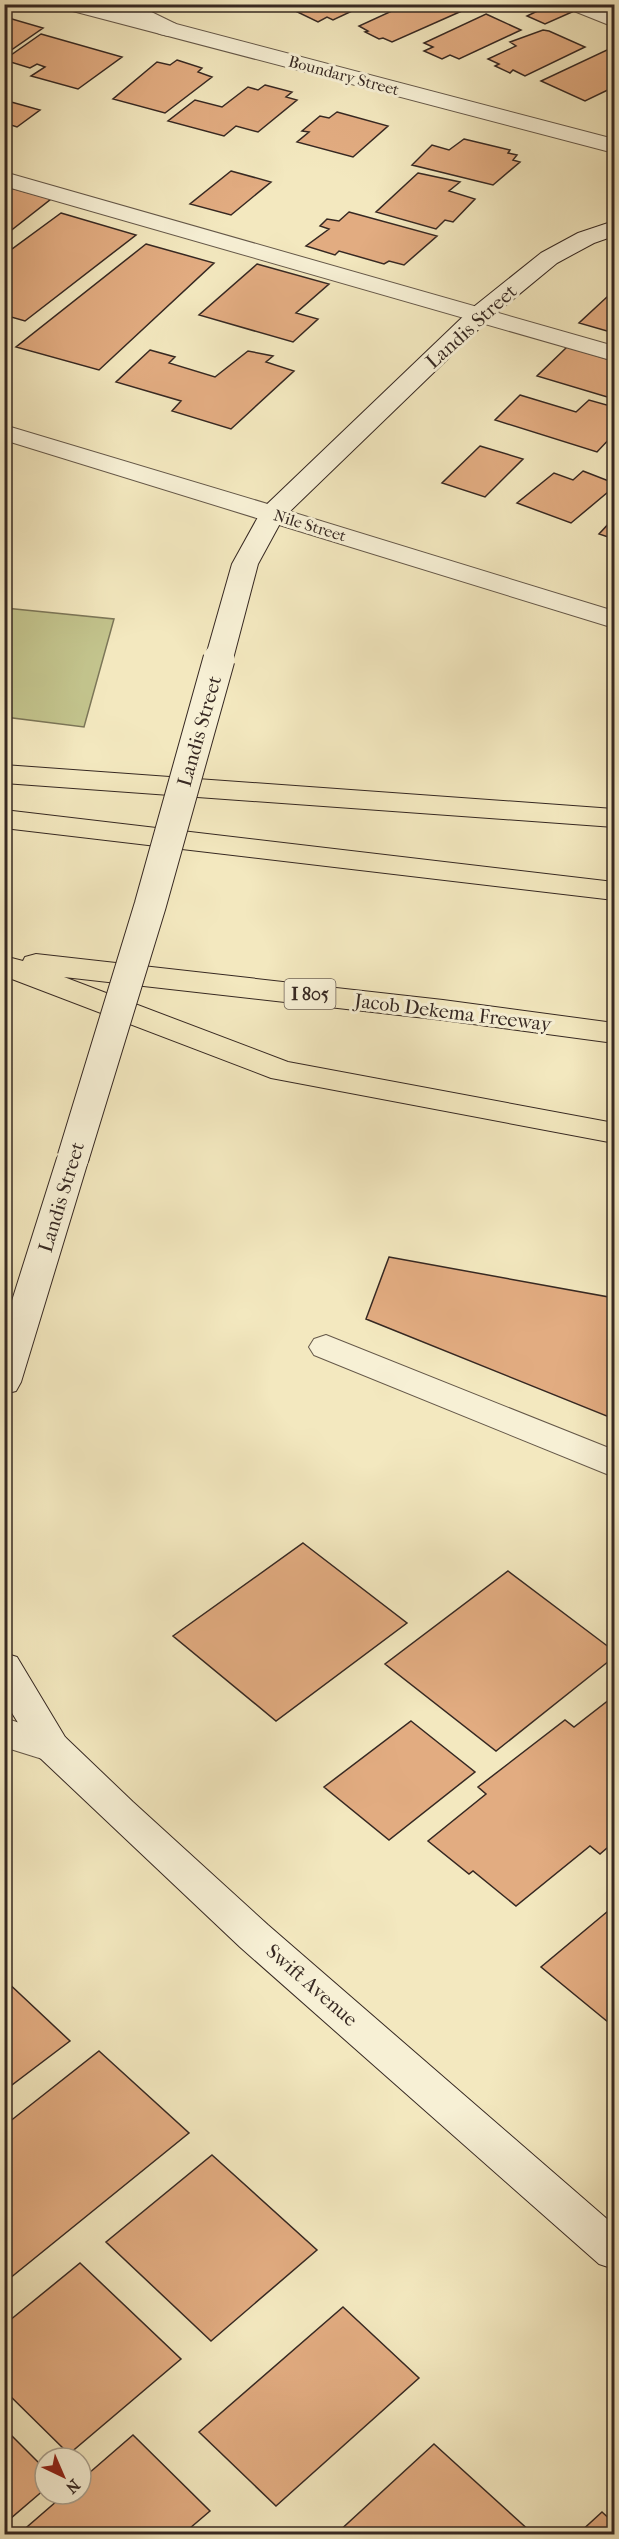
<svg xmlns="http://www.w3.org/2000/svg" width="619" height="2539" font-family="'IM FELL French Canon',serif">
<rect width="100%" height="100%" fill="#f3e8bf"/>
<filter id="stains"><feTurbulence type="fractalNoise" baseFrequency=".00333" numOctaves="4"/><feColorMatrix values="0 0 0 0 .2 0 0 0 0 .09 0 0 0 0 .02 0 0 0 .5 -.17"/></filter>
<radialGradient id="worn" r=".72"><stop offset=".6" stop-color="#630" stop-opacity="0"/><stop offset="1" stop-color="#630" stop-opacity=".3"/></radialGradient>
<path fill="#c3c48d" stroke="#7c7658" stroke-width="1.5" d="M5,608L114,619L84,727L5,717Z"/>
<path fill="#e2ac81" stroke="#362822" stroke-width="1.5" d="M281,4H367L333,20L327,17L318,22Z
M407,4H470L473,6L392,42L383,38L379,39L365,32L368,31L359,26Z
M552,4L572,12L545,24L527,16Z
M486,14L521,30L459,59L450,55L442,59L424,51L433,47L424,43Z
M4,19H12L43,28L4,55Z
M543,30L549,31L585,47L525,76L513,70L510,73L495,66L499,64L488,59L516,46L510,42Z
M41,34L122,57L78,89L31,76L45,67L37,64L30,68L4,60Z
M609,49L614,51V87L585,101L541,81Z
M177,60L202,68L198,72L212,77L165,113L113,99L157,62L170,65Z
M265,85L292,92L286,97L297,100L258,132L236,126L224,136L168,121L195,100L222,107L248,87L258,90Z
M4,100L40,110L17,127L8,124L4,127Z
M337,112L388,126L353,157L297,142L309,132L302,131L320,116L329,118Z
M464,139L510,150L508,153L517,155L513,160L520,162L493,185L412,165L432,145L449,150Z
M231,171L271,182L231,215L190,204Z
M418,173L460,182L449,191L475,199L453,222L445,220L436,229L376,212Z
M4,186L51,199L4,236Z
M349,212L437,236L404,265L389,261L384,264L339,251L335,255L306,246L329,229L320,226L327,219L339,221Z
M61,213L136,235L25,321L4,315V255Z
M146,244L214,263L99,370L16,347Z
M257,264L329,284L296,313L318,319L293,342L199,315Z
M608,296L614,298V333L579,323Z
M567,347L614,361V399L537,376Z
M150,350L175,357L169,363L215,377L248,351L273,356L266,362L294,371L231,429L172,411L181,401L116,382Z
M520,395L576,412L589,400L614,407V434L597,452L495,420Z
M480,446L523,459L485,497L442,483Z
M583,471L614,483V487L571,523L517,503L554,473L573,480Z
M614,518V539L599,534Z
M389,1257L614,1298V1419L366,1319Z
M303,1543L407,1623L276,1721L173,1636Z
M508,1571L614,1651V1657L496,1751L385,1664Z
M614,1696V1842L600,1854L590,1846L516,1906L473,1871L469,1874L428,1841L486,1794L478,1787L565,1720L574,1727Z
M411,1721L475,1772L389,1840L324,1787Z
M614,1906V2027L541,1967Z
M4,1979L70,2041L4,2091Z
M99,2051L189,2133L4,2283V2126Z
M212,2155L317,2250L211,2341L106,2242Z
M80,2263L181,2359L69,2454L4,2390V2325Z
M343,2307L419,2378L276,2506L199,2432Z
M4,2428L45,2469V2489L4,2524Z
M133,2435L210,2511L183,2534L20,2533L65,2494H81V2480Z
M434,2444L532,2533L336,2534Z
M602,2512L614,2523V2534H578Z"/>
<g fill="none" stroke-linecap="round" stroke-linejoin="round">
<defs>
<path id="service" d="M567,4H596L614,13V27L569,9Z
M4,172L614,346V361L4,186Z
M326,1335L614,1450V1477L314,1355L309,1347L314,1339Z"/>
<path id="minor" d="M107,4H135L176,24L179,29L176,34L168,36L160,34L109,9Z
M272,506L614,611V628L263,520L259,514L263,508Z
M4,1718L65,1737L71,1747L65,1757L52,1762L4,1747Z"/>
<path id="tertiary" d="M63,4H100L614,139V153L65,9Z
M4,425L281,508L285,514L281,520L272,522L263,520L4,440Z"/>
<path id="secondary" d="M614,221V236L594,243L557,263L489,319L283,518L258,564L233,659L229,665L219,667L209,665L205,659L232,564L263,508L471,309L541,253L578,233Z
M73,1147L84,1150L89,1158L21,1382L16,1391L4,1394V1326L57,1158L62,1150Z
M4,1653L17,1657L65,1737L133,1802L268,1925L614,2225V2269L599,2264L240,1947L39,1757L4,1700Z"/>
<path id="motorway" d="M4,765L614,809V827L4,783Z
M4,810L614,882V900L4,828Z
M36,954L443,1000L614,1023V1043L443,1020L64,977L288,1062L614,1123V1143L271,1078L4,976V956L23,961L25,957Z"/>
</defs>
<use href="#service" stroke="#655849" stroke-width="2"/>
<use href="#minor" stroke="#655849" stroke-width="2"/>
<use href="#tertiary" stroke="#655849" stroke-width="2"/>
<use href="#secondary" stroke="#362822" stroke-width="2"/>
<use href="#motorway" stroke="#362822" stroke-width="2"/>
<use href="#service" fill="#f7f0d5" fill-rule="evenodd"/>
<use href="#minor" fill="#f7f0d5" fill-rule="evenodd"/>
<use href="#tertiary" fill="#f7f0d5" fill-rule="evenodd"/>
<use href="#secondary" fill="#f7f0d5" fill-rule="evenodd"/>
<use href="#motorway" fill="#f3e8bf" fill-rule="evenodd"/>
<defs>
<path id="secondary-bridge" d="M73,1158L150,906L219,659"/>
</defs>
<use href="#secondary-bridge" stroke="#362822" stroke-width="33" stroke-linecap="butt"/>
<use href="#secondary-bridge" stroke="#f7f0d5" stroke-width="31"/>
</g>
<g text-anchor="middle" stroke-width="6" stroke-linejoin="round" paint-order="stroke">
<g font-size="16" fill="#362822" stroke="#f7f0d5">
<text transform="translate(344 75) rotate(15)" y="6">Boundary Street</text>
<text transform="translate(310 525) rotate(17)" y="6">Nile Street</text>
</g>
<rect fill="#f7f0d5" stroke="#706458" stroke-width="1.5" x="284.5" y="979" width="51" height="30" rx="4.5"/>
<g font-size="18" font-weight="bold" fill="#362822">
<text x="310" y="1000">I 805</text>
</g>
<g font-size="20" fill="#362822" stroke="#f7f0d5">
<text transform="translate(471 326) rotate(-42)" y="7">Landis Street</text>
<text transform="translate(199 731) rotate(-74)" y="7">Landis Street</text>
<text transform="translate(453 1012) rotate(7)" y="7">Jacob Dekema Freeway</text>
<text transform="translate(61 1197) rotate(-73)" y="7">Landis Street</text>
<text transform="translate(312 1985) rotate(41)" y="7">Swift Avenue</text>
</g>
</g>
<rect width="619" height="2539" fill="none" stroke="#f3e8bf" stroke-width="24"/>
<rect x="6" y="6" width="607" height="2527" fill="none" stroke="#362822" stroke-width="3"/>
<rect x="12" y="12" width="595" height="2515" fill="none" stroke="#362822" stroke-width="1.5"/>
<g transform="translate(63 2476) rotate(136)"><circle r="28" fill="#f7f0d5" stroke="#aaa08d" stroke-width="1.5"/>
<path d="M0-4.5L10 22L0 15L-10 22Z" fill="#8f2418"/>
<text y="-9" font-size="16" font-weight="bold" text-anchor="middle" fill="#362822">N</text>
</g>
<rect width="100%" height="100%" filter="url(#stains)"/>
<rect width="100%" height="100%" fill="url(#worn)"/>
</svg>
